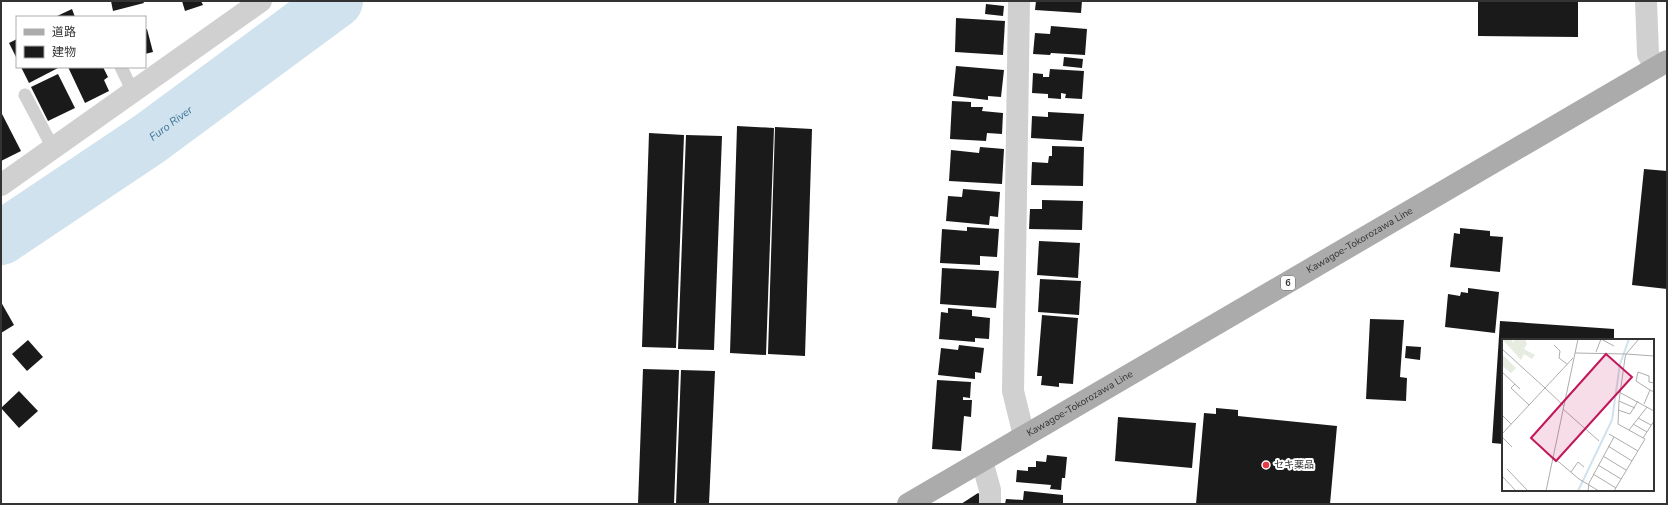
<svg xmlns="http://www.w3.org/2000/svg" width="1668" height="505" viewBox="0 0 1668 505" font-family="'Nunito Sans','Noto Sans JP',sans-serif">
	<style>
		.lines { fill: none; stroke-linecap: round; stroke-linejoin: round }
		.river { stroke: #cfe2ee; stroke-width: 54 }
		.building { fill: #1a1a1a }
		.lane { stroke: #d0d0d0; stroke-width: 13 }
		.street { stroke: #d0d0d0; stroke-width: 22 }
		.primary { stroke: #ababab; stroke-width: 22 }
		.poi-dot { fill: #e63946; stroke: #fff; stroke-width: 1.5 }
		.labels { text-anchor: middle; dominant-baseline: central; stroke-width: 4; stroke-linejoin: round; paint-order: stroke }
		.shield { fill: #fff; stroke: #707070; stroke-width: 1 }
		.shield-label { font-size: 9px; font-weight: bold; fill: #333 }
		.street-label { font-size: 10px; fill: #333; stroke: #fff }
		.poi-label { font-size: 10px; fill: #333; stroke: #fff; text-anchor: start }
		.water-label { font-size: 11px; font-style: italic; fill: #3f7597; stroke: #fff }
		.inset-river { fill: none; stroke: #cfe2ee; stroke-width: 2 }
		.inset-road { fill: none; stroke: #adadad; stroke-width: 1 }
		.view { fill: #c2185b; fill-opacity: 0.15; stroke: #c2185b; stroke-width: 2 }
		.inset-edge { fill: none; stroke: #333; stroke-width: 2 }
	</style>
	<rect width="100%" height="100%" fill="#fff"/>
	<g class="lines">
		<path class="river" id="s1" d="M1,238L149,139L336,1"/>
	</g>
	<g class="building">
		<path d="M111,1H143L144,3L113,11Z"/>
		<path d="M182,1H201L203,5L185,11Z"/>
		<path d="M1036,1H1082L1081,13L1035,10Z"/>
		<path d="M1478,1H1578V37L1478,36Z"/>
		<path d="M986,4L1004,6L1003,16L985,14Z"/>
		<path d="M72,9L75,17H55Z"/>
		<path d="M956,18L1005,21L1003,55L955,52Z"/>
		<path d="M1051,26L1087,29L1085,55L1051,53L1050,55L1033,54L1035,33L1050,34Z"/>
		<path d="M145,29H147L153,52L145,54Z"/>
		<path d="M17,39V59L9,43Z"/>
		<path d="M1064,57L1083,59L1082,68L1063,66Z"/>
		<path d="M956,66L1004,70L1001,97L988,96V100L953,96Z"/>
		<path d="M21,67H58V68L29,83Z"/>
		<path d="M68,67H103L108,77L104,80L109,91L85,103Z"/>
		<path d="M1050,69L1084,71L1082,99L1065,98L1066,94L1061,93V99L1048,98V94L1032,93L1033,73L1043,74V77H1049Z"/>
		<path d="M58,74L75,108L48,121L31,87Z"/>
		<path d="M952,101L971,102V107H983L982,111L1003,113L1002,134L987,133L986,141L950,139Z"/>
		<path d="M1,112L21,151L1,161Z"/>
		<path d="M1048,112L1084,114L1082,141L1031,138L1032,116L1048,117Z"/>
		<path d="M737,126L774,128L766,355L730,353Z"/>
		<path d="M775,127L812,129L805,356L768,354Z"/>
		<path d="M649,133L684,135L676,348L642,347Z"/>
		<path d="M686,135L722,136L714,350L678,349Z"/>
		<path d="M1052,146L1084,147L1083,186L1031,185L1032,162L1048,163L1049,156H1052Z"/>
		<path d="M980,147L1004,149L1002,184L949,181L951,150L979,153Z"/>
		<path d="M1644,169L1667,171V289L1632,285Z"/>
		<path d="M963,189L1000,192L998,217L990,216L989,225L946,221L948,196L962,197Z"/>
		<path d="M1042,200L1083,201L1082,230L1029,229L1030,209H1042Z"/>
		<path d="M967,227L999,229L997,257L980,256V265L940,263L942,229L967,231Z"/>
		<path d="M1460,228L1490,231V236L1503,237L1500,272L1450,267L1454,233L1460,234Z"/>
		<path d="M1039,241L1080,243L1078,278L1037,275Z"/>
		<path d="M942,268L999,271L996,308L940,304Z"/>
		<path d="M1040,279L1081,281L1079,315L1038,312Z"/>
		<path d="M1468,288L1499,292L1495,333L1445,327L1448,294L1460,296L1461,292L1468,293Z"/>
		<path d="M1,302L14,325L1,333Z"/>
		<path d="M948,308L972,310V316L990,318L989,339L975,338V342L939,339L941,312L948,313Z"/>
		<path d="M1042,315L1078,318L1073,384L1059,383V387L1041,385L1042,376H1037Z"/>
		<path d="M1370,319L1404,320L1400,377L1407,378L1406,401L1366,399Z"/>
		<path d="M1500,321L1614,329V340H1503V444L1492,443Z"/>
		<path d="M28,340L43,357L27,371L12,354Z"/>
		<path d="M959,345L984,348L981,373L975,372V379L938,375L941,348L958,350Z"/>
		<path d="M1406,346L1421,347L1420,360L1405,358Z"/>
		<path d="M643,369L679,370L674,504H638Z"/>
		<path d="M681,370L715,371L709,504H676Z"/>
		<path d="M937,380L971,382L970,398L963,397V400H972L971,417L964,416L961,451L932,449Z"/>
		<path d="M19,391L38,411L19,428L1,408Z"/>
		<path d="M1216,408L1238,410V416L1337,426L1330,504H1196L1204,413L1216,414Z"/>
		<path d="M1118,417L1196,423L1192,468L1115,461Z"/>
		<path d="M1047,455L1067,457L1065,478H1062L1061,490L1050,489L1051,485L1016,482L1017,470L1028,471V467H1036V461L1046,462Z"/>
		<path d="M1024,491L1063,495V504H1005L1006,499L1023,500Z"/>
		<path d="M978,493L984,498V504H961Z"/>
	</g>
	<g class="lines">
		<g class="lane">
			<path d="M121,67L133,92"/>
			<path d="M25,95L53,148"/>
		</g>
		<g class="street">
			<path d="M1019,1L1013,391L1024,436"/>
			<path d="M1646,1L1648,54L1655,68"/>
			<path d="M1,185L261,1"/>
			<path d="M982,461L990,490V504"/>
		</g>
		<path class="primary" id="s2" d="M908,504L1667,61"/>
	</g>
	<circle class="poi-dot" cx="1266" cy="465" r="4"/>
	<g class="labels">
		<rect class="shield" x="1281" y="276" width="14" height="14" rx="3"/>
		<g class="shield-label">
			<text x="1288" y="283">6</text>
		</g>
		<g class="street-label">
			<text stroke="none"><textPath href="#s2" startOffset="523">Kawagoe-Tokorozawa Line</textPath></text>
			<text stroke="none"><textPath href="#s2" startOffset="199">Kawagoe-Tokorozawa Line</textPath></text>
		</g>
		<g class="poi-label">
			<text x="1274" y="465">セキ薬品</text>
		</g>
		<g class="water-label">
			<text stroke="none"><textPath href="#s1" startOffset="205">Furo River</textPath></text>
		</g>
	</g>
	<g transform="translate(1502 339)">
		<rect width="152" height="152" fill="#fff"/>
		<path d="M0,0H10L11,4L13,0H23L25,5L22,10L33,16L30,20L22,15L19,21ZM0,15L14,29L9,34L0,27Z" fill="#e6ecdf"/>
		<path class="inset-river" d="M76,152L110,81L118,25L127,0"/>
		<path class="inset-road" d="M99,0L112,7M52,6L58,12L57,19L65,25M0,10L43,49M94,13L99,0M73,14L124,15L137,0M0,33L18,50M13,45L9,49L27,66M43,49L62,67M148,51L134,42L136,33L147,37V43L152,44M117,53L152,72M117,62L133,69M142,65L148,51L152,53M61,70L97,102M116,71L128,75L136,62M0,76L9,85M136,79L149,86M131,85L145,93M127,91L145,68M0,95L71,19M107,95L136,112M0,98L10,108M141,99L152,82M106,107L130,122M101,117L124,131M51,118L77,140L97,152M96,126L119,140M5,130L26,152M69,133L76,123L82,128M91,135L114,149M0,137L14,152M44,152L76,0M86,152L87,144L112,98M112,152L143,100L116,85L117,62L123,19L124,15L152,17"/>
		<path class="view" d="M104,15L130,38L54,122L29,99Z"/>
		<rect width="152" height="152" class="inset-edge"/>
	</g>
	<rect width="1668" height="505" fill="none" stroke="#333333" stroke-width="4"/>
	<rect x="16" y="16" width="130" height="52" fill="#ffffff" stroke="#adadad"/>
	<rect x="24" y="29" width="20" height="6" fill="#ababab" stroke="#adadad"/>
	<text x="52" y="36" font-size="12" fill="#333333">道路</text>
	<rect x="24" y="46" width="20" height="12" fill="#1a1a1a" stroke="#adadad"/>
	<text x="52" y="56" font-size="12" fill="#333333">建物</text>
</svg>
